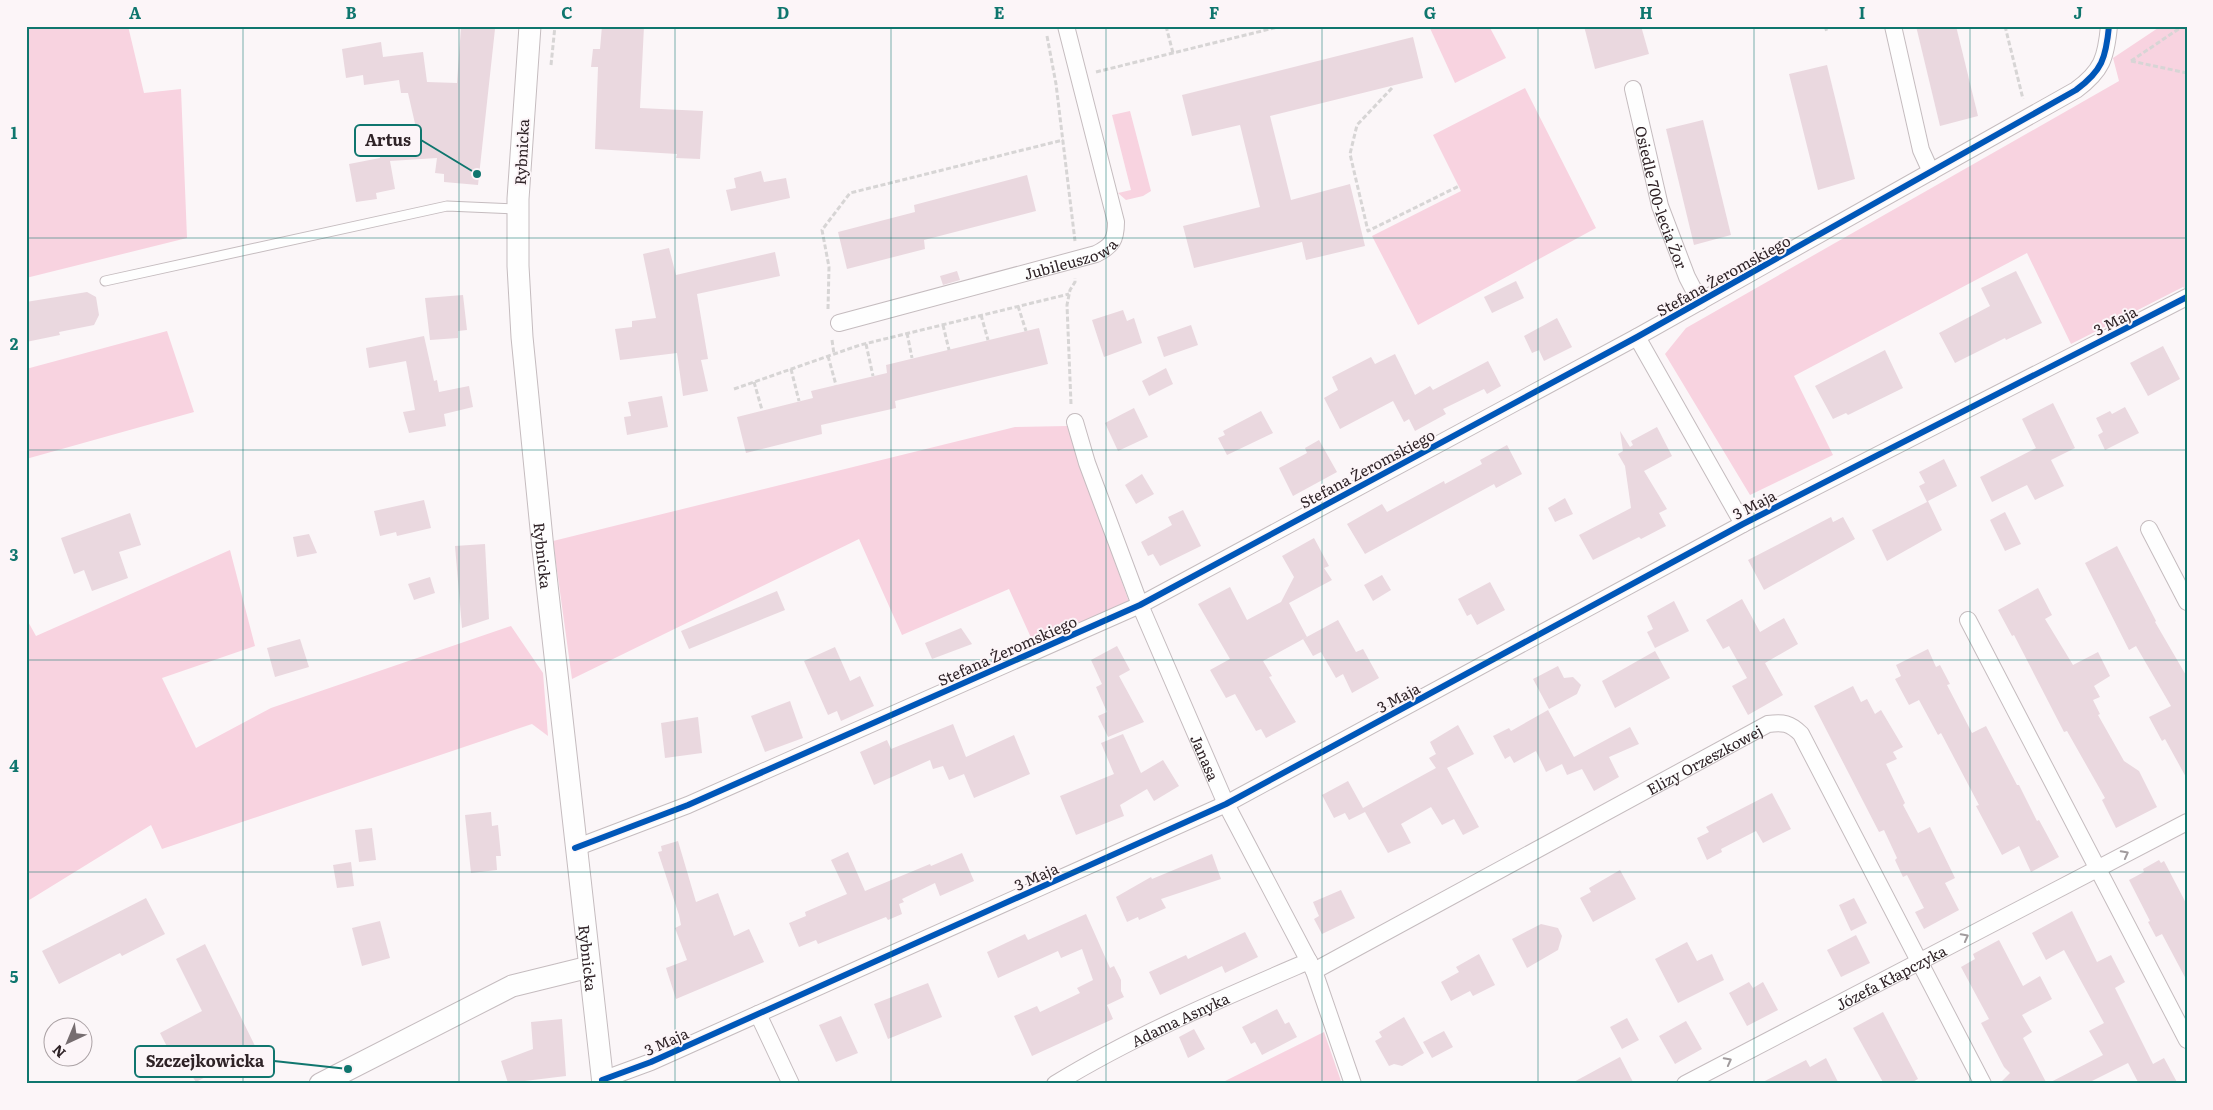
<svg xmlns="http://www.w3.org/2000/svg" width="2213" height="1110" viewBox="0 0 2213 1110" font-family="Literata,serif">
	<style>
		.green { fill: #f8d3e0 }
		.building { fill: #ead8df }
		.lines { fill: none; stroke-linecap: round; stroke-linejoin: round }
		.service-casing { stroke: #c5bcbf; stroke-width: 11 }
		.minor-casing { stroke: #c5bcbf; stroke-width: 18 }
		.tertiary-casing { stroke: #c5bcbf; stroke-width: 23 }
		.path { stroke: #d7d5d5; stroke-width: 3; stroke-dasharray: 5 2.5; stroke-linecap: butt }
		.service { stroke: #fefefe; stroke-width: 9 }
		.minor { stroke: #fefefe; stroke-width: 16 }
		.tertiary { stroke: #fefefe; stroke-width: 21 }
		.cycleway-casing { stroke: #fcf5f8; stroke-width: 9 }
		.cycleway { stroke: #0057b8; stroke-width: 6 }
		.oneway { stroke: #a19b9d }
		.grid { fill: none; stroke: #0f766e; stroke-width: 1; stroke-opacity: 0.55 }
		.labels { text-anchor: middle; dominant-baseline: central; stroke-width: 4; stroke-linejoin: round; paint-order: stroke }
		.street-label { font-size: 15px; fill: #2f2327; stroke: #fcf5f8 }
		.leader { fill: none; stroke: #0f766e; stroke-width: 2 }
		.callout-dot { fill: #0f766e; stroke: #fcf5f8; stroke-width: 2 }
		.callout { fill: #fcf5f8; stroke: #0f766e; stroke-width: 2 }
		.callout-label { font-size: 16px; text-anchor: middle; font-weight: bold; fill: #2f2327 }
		.neatline { fill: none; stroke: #0f766e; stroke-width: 2 }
		.grid-label { font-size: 16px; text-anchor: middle; font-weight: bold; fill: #0f766e }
	</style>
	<rect width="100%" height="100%" fill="#fbf6f8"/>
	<g class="green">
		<path d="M26,26H128L144,93L181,89L187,238L26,278Z"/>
		<path d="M1429,26H1489L1506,58L1455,83Z"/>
		<path d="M2161,26H2187V291L2183,287L2071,344L2027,253L1794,376L1833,455L1750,495L1665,354L1686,328L2119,81L2113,58Z"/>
		<path d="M1525,88L1596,228L1418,325L1372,236L1461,191L1433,135Z"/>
		<path d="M1130,111L1151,191L1143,196L1126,200L1118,193L1131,190L1112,115Z"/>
		<path d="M167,331L194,412L26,459V369Z"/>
		<path d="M1067,426L1129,602L1033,642L1009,589L902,635L859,539L572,679L553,541L1015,427Z"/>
		<path d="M230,550L255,646L162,678L196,748L271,708L511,626L543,673L548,736L532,724L162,849L151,825L26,902V618L36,636Z"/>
		<path d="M1324,1032L1342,1084H1219Z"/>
	</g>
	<g class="building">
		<path d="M602,26H644L640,108L703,111L700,159L676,158L677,154L595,149L598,67H591L593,49H600Z"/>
		<path d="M1584,26H1641L1649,54L1595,69Z"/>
		<path d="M1916,26H1956L1978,116L1940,126Z"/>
		<path d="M461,27L495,29L478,185L444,182V174L435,173L437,158L390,161L395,189L376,193L377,199L356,202L349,164L380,158L375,136L416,128L408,93H401L399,80L364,85L363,75L346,78L342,49L381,42L383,57L423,52L427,82L457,83Z"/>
		<path d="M1413,37L1423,78L1270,116L1291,200L1350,184L1365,246L1306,260L1302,242L1194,268L1183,226L1260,207L1240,125L1192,136L1182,95Z"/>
		<path d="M1827,65L1855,179L1818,190L1789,74Z"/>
		<path d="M1703,120L1731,235L1694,245L1666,129Z"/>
		<path d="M761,171L764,182L786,178L790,198L731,211L726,190L736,188L734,178Z"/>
		<path d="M1027,175L1036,211L924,240L925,249L847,269L838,232L915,212L914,205Z"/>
		<path d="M669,248L676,275L775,252L780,276L697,294L708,359L701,360L708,391L683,396L677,353L620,360L615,329L632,327V321L656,318L643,254Z"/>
		<path d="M957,271L960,280L943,285L940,276Z"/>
		<path d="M2016,271L2042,323L2006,340L2005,338L1955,363L1939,333L1990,306L1981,288Z"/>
		<path d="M1516,281L1524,298L1492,313L1484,297Z"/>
		<path d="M87,292L96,297L99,315L94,325L59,332L60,335L26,342V302Z"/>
		<path d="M463,295L467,330L458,331V338L430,340L425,298Z"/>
		<path d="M1123,310L1127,321L1134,318L1142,343L1104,357L1092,320Z"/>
		<path d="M1557,318L1572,347L1544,361L1539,350L1532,353L1524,336Z"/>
		<path d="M1191,325L1198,345L1164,357L1157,337Z"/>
		<path d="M1039,328L1048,364L895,401L896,408L821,425L822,434L746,453L737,417L813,398L811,391L887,373L886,365Z"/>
		<path d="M424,336L434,381L437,380L439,392L469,386L473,407L444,414L446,426L409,433L403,412L415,410L406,361L369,368L366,348Z"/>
		<path d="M2163,346L2180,379L2148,396L2130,363Z"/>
		<path d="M1885,350L1903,388L1848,415L1846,413L1833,419L1815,386Z"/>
		<path d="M1395,354L1415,395L1430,386L1433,390L1488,361L1501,386L1487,394L1484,389L1443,409L1446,414L1415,431L1409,419L1404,422L1393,401L1340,429L1324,398L1338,390L1332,377L1371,357L1375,364Z"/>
		<path d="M1166,368L1173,384L1149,396L1142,381Z"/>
		<path d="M662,396L668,427L627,435L624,417L631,416L628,402Z"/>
		<path d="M2053,403L2075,448L2051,460L2064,486L2035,500L2027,485L1992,502L1980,477L2036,448L2022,419Z"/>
		<path d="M2125,407L2139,433L2105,450L2098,435L2103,432L2096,418L2110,411L2112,414Z"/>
		<path d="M1134,408L1148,437L1118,451L1105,423Z"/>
		<path d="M1261,411L1273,433L1227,455L1218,438L1225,435L1223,431Z"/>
		<path d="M1657,427L1672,456L1644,471L1667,509L1659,513L1666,526L1641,539L1639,537L1593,560L1579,535L1631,508L1625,466L1618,454L1623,451L1620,431L1630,447L1633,445L1631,441Z"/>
		<path d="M1319,440L1337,472L1293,496L1279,468L1307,453L1305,448Z"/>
		<path d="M1507,445L1522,474L1496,488L1494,484L1365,554L1347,524L1382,504L1387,512L1444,481L1445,484L1482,464L1480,460Z"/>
		<path d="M1944,459L1957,486L1928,501L1942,530L1887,561L1872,530L1927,502L1919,486L1925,483L1919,472Z"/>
		<path d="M1142,474L1154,494L1136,504L1125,485Z"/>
		<path d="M1565,498L1573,514L1555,522L1548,508Z"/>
		<path d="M424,500L431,528L397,536L396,532L380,536L374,511Z"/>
		<path d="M1183,510L1201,546L1160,566L1153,554L1148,556L1141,542L1172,525L1168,517Z"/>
		<path d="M2005,512L2021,544L2005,551L1990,520Z"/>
		<path d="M130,513L141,545L119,552L128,578L92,591L84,570L74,574L61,538Z"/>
		<path d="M1831,517L1833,522L1843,517L1855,539L1764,590L1748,560Z"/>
		<path d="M309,534L317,553L297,557L293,537Z"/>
		<path d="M1314,538L1329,566L1324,568L1332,580L1289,603L1307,637L1263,661L1272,676L1269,677L1296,722L1266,738L1261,729L1256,731L1235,694L1226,698L1210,670L1230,659L1198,604L1230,587L1247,620L1281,602L1294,577L1282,556Z"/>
		<path d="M485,544L489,619L462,628L455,546Z"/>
		<path d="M2117,546L2156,621L2155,622L2187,677V779L2165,739L2162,741L2149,717L2171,706L2136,646L2129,650L2085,563Z"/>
		<path d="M1382,575L1391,590L1373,601L1364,585Z"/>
		<path d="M430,577L435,593L414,600L408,584Z"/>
		<path d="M1490,582L1505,610L1477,625L1471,614L1467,616L1458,599Z"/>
		<path d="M2038,588L2052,615L2045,619L2073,665L2098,652L2110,676L2094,686L2100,697L2093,700L2100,714L2098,715L2124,761L2139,771L2157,807L2116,828L2102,800L2105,798L2067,731L2064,732L2014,635L2012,636L1998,610Z"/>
		<path d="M777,591L785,610L689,649L681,631Z"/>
		<path d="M1742,599L1760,632L1784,618L1798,644L1765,663L1783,695L1748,715L1732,686L1747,678L1729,646L1723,649L1706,620Z"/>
		<path d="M1674,601L1689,631L1655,648L1647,632L1653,629L1647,616Z"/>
		<path d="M1338,620L1356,652L1363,649L1379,678L1352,693L1343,674L1336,678L1321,652L1313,656L1303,639Z"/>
		<path d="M961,628L972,644L932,659L925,643Z"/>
		<path d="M300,639L309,667L275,677L267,648Z"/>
		<path d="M1117,646L1130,670L1119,676L1144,722L1108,737L1098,716L1107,712L1096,687L1102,684L1091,660Z"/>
		<path d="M835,647L850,681L860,676L874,706L841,721L837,711L828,715L804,661Z"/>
		<path d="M1928,649L1936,667L1940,665L1950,684L1947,685L1972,733L1986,726L2017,785H2019L2037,821L2039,820L2059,857L2031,872L2019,846L2002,855L1976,806L1979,805L1941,733L1938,735L1919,700L1909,705L1895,679L1901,676L1896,665Z"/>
		<path d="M1655,651L1670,678L1615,708L1602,681Z"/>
		<path d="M1558,666L1564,678L1573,677L1581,685L1577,694L1549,709L1533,679Z"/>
		<path d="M1853,686L1861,702L1867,699L1875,714L1881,710L1903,747L1893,752L1897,759L1886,764L1905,803L1903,805L1918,833L1930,827L1955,878L1945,883L1959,910L1924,929L1915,912L1924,908L1907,875L1903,877L1895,860L1897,858L1884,830L1879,832L1814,706Z"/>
		<path d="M790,701L803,738L765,752L751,716Z"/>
		<path d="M1548,710L1574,757L1630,727L1639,744L1609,757L1619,777L1594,791L1582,769L1567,775L1562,764L1546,772L1536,751L1514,763L1510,756L1505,759L1493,736L1509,728L1511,731Z"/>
		<path d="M698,717L702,753L665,758L661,723Z"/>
		<path d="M953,724L966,757L1014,735L1030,774L974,798L964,774L949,780L943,766L933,769L930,760L874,785L860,752L887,740L891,749Z"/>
		<path d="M1458,725L1474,754L1447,768L1479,827L1463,835L1454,819L1442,825L1431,807L1401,824L1411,843L1388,853L1365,812L1349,820L1345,813L1334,818L1322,795L1348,781L1363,808L1436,768L1429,758L1436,754L1430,742Z"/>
		<path d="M1123,734L1141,773L1163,760L1179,786L1154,801L1147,789L1120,805L1124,816L1076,835L1060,796L1114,774L1101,743Z"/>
		<path d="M1772,793L1791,829L1763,843L1756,831L1721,849L1722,852L1707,860L1697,838L1709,832L1706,827Z"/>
		<path d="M491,812L492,826L498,825L501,856H496L497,870L471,873L465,815Z"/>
		<path d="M372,828L376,860L359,862L355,830Z"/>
		<path d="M678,841L696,902L718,893L734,936L749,929L764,962L676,999L666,968L687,960L675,928L681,925L679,915L658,852L662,851L661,846Z"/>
		<path d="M848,852L865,891L930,864L931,866L962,853L974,881L940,896L935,883L902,899L904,902L899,904L902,914L888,920L886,917L818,944L816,940L799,947L789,923L806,916L805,912L847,894L831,860Z"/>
		<path d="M1212,854L1221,879L1161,899L1166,908L1139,920L1138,917L1127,922L1116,897L1151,877L1152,879Z"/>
		<path d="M2159,860L2161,863L2164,861L2187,905V981L2162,934L2156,937L2148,922L2150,921L2129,880L2144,872L2143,869Z"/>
		<path d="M351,862L354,886L337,888L333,865Z"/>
		<path d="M1620,870L1636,899L1593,922L1580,898L1591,892L1589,888Z"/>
		<path d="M1341,890L1355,918L1322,934L1314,919L1319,916L1313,902Z"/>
		<path d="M146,898L165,934L122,956L120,953L59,984L42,951Z"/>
		<path d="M1854,898L1867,923L1851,931L1839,905Z"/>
		<path d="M2072,911L2097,962L2111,955L2125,982L2115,988L2153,1064L2164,1058L2178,1084H2139L2128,1063L2086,1084H1999L2010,1073L2004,1067L1981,1023L1989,1019L1961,967L1975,959L1973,954L1999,940L2023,986L2040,976L2052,999L2022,1015L2032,1032L2023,1038L2047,1084L2103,1055L2089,1031L2104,1023L2064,950L2046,960L2032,933Z"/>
		<path d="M1086,914L1110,968L1114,966L1121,980V991L1124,997L1107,1005L1113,1019L1032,1056L1014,1016L1037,1006L1040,1012L1080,993L1077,988L1093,980L1082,949L1061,958L1058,951L998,978L987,952L1025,934L1028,940Z"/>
		<path d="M380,921L390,958L362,966L352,928Z"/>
		<path d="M1541,924L1558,928L1562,936L1558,950L1527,968L1512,939Z"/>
		<path d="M1245,932L1258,957L1225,973L1222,966L1160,995L1149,972L1186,955L1188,959Z"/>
		<path d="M1856,935L1870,963L1841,977L1827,950Z"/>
		<path d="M1687,942L1697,961L1712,954L1724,980L1678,1003L1655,959Z"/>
		<path d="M205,944L257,1050L196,1082L192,1076L188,1078L185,1072L181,1074L160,1033L202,1011L176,959Z"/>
		<path d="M1479,954L1495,985L1473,996L1470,991L1451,1001L1441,982L1459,972L1456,967Z"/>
		<path d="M1749,982L1753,988L1763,982L1778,1010L1747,1026L1729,993Z"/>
		<path d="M928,983L942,1017L888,1039L874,1004Z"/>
		<path d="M1277,1009L1285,1024L1289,1022L1297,1037L1262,1055L1255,1042L1251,1044L1242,1027Z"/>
		<path d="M1883,1012L1918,1079L1909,1084H1884L1853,1028Z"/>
		<path d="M841,1016L858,1053L836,1062L819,1025Z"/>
		<path d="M1404,1017L1424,1053L1402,1066L1394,1064L1389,1066L1375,1041L1382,1037L1379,1032Z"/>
		<path d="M1627,1018L1639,1040L1622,1049L1610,1027Z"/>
		<path d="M562,1019L566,1076L508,1083L501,1061L533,1049L531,1022Z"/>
		<path d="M1686,1021L1702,1049L1675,1064L1659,1036Z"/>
		<path d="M1194,1029L1205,1049L1188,1058L1179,1037Z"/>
		<path d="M1444,1031L1453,1047L1432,1058L1423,1042Z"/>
		<path d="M1620,1057L1634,1084H1570Z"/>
		<path d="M1826,1058L1839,1084H1759L1806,1060L1810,1067Z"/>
	</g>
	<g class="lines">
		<defs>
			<path id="service" d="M105,281L447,206L518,209"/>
			<g id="minor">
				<path d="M1893,26L1921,150L1931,172"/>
				<path id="s1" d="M1633,89L1660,206L1687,277L1700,302"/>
				<path id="s2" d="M839,323L1096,254C1112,246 1116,240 1116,222L1066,26"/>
				<path d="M1637,337L1743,524"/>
				<path id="s3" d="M1075,422L1087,463L1140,605L1226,804L1314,971L1353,1084"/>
				<path d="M2149,529L2187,602"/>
				<path d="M1968,620L2187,1040"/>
				<path d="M575,848L688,805L1140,605L1637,337L2076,90C2102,71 2106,58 2109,26"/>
				<path id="s4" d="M1314,971L1768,724C1783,722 1790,723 1801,734L1983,1084"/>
				<path d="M758,1014L791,1084"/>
				<path d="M602,1080L651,1062L1226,804L1743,524L2187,297"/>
				<path id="s5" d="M1055,1084C1135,1035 1223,998 1309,961"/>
				<path id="s6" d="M1685,1084L2187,822"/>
			</g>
			<g id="tertiary">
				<path id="s7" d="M530,26L518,199V266L522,337L543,549L603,1084"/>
				<path d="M320,1084L512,986L589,967"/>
			</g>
		</defs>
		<use href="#service" class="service-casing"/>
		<use href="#minor" class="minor-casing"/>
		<use href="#tertiary" class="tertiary-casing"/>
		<g class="path">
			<path d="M1166,26L1173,53"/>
			<path d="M1825,26L1827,32"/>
			<path d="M2005,26L2023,99"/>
			<path d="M1047,36L1056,84L1075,241"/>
			<path d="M2131,61L2183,26"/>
			<path d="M2131,61L2187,73"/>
			<path d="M551,65L555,26"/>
			<path d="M1096,72L1282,26"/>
			<path d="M1392,88L1357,125L1350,154L1368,231L1459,186"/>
			<path d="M1018,306L1026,331"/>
			<path d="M828,309L829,267L822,230L850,193L1063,140"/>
			<path d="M981,315L988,340"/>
			<path d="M943,325L949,350"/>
			<path d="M907,333L912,358"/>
			<path d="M832,340L834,354"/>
			<path d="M866,344L873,376"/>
			<path d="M828,356L836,385"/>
			<path d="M791,369L799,401"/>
			<path d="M754,382L762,410"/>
			<path d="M734,389L860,345L1069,294"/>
			<path d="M1071,404L1067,305L1070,290L1075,282V278"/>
		</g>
		<use href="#service" class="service"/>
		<use href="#minor" class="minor"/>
		<use href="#tertiary" class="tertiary"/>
		<defs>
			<g id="cycleway">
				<path d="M575,848L688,805L1140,605L1637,337L2076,90C2102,71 2106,58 2109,26"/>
				<path d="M602,1080L651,1062L1226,804L1743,524L2187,297"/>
			</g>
		</defs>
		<use href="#cycleway" class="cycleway-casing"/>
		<use href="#cycleway" class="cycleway"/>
	</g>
	<defs><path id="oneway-chevron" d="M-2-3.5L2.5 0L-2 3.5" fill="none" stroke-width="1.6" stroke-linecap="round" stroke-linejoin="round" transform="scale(1.25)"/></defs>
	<g class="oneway">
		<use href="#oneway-chevron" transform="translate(2125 854) rotate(-28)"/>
		<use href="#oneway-chevron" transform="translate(1965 937) rotate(-28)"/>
		<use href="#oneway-chevron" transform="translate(1728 1061) rotate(-28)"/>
	</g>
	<path class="grid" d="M243,26V1084M459,26V1084M675,26V1084M891,26V1084M1106,26V1084M1322,26V1084M1538,26V1084M1754,26V1084M1970,26V1084M26,238H2187M26,450H2187M26,660H2187M26,872H2187"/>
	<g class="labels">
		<g class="street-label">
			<text transform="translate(521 152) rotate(-87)">Rybnicka</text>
			<text stroke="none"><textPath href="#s1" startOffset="112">Osiedle 700-lecia Żor</textPath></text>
			<text stroke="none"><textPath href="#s2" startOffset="240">Jubileuszowa</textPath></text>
			<text transform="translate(1723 275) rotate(-29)">Stefana Żeromskiego</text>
			<text transform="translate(2115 320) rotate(-27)">3 Maja</text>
			<text transform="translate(1367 468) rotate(-28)">Stefana Żeromskiego</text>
			<text transform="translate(1754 504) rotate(-27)">3 Maja</text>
			<text stroke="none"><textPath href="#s7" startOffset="531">Rybnicka</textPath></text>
			<text transform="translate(1007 650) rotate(-24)">Stefana Żeromskiego</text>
			<text transform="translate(1398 697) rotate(-28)">3 Maja</text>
			<text stroke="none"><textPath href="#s3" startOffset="360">Janasa</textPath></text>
			<text stroke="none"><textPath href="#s4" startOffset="444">Elizy Orzeszkowej</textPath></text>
			<text transform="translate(1036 876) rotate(-24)">3 Maja</text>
			<text stroke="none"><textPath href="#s7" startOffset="936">Rybnicka</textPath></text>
			<text stroke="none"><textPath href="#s6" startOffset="232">Józefa Kłapczyka</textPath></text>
			<text stroke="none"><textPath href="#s5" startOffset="141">Adama Asnyka</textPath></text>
			<text transform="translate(666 1041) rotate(-24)">3 Maja</text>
		</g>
	</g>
	<path class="leader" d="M477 174L421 140M348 1069L274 1061"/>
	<g class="callout-dot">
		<circle cx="477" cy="174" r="5"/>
		<circle cx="348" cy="1069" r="5"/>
	</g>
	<g class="callout">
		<rect x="355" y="125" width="66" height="31" rx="5"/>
		<rect x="135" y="1046" width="139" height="31" rx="5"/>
	</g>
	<g class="callout-label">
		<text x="388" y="146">Artus</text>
		<text x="205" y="1067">Szczejkowicka</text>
	</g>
	<rect width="2213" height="1110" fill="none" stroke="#fcf5f8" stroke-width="55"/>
	<g transform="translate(68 1042) rotate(224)"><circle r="24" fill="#fcf5f8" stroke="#aaa1a4"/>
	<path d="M0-4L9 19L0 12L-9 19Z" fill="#766d70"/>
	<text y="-8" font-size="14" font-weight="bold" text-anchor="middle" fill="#2f2327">N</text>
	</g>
	<rect x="28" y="28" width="2158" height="1054" class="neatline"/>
	<g class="grid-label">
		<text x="135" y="19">A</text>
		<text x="351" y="19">B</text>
		<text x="567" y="19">C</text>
		<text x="783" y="19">D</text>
		<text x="999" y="19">E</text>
		<text x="1214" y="19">F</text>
		<text x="1430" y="19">G</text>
		<text x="1646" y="19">H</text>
		<text x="1862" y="19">I</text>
		<text x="2078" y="19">J</text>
		<text x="14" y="139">1</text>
		<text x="14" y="350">2</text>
		<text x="14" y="561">3</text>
		<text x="14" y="772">4</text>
		<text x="14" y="983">5</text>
	</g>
</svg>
